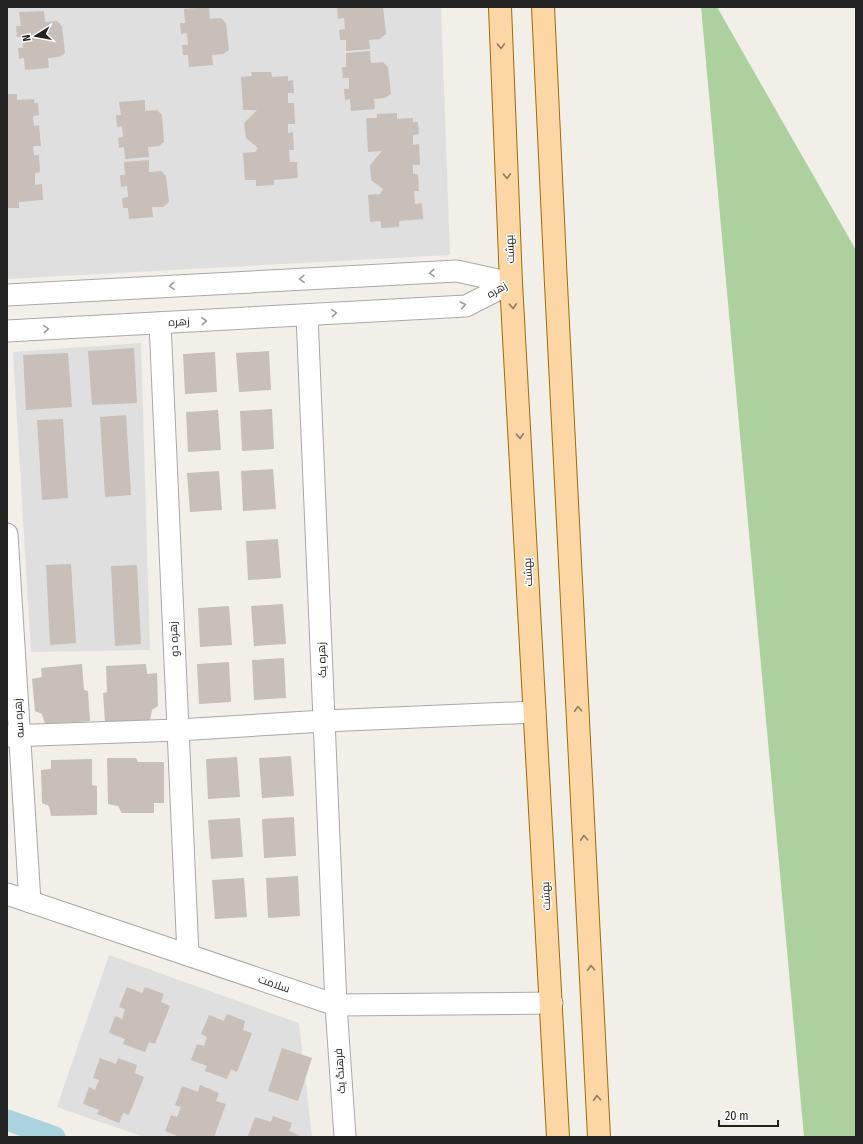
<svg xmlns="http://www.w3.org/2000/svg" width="863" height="1144" viewBox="0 0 863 1144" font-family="'Fira Sans Condensed',Cairo,sans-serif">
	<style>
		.residential { fill: #e0dfdf }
		.forest { fill: #add19e }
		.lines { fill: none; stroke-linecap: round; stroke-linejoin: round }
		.canal { stroke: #aad3df; stroke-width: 21 }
		.building { fill: #c7bfb8 }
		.minor-casing { stroke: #a9a9a9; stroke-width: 23 }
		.major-casing { stroke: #a06b00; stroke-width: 24 }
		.minor { stroke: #fff; stroke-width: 21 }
		.major { stroke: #fcd6a4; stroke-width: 22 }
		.oneway { stroke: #8f7c63 }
		.oneway2 { stroke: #9c9c9c }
		.labels { text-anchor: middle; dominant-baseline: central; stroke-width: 3; stroke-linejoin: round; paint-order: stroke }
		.street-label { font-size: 11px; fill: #222; stroke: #fff }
	</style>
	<rect width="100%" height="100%" fill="#f2efe9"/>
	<g class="residential">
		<path d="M7,7H441L450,255L7,279Z"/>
		<path d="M141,343L150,650L31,652L13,352Z"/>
		<path d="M109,955L299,1023L312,1137H144L57,1107Z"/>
	</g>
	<path class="forest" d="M701,7H717L856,250V1137H804Z"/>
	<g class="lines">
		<path class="canal" d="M7,1120L55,1137"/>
	</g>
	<g class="building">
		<path d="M209,7L210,19L221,18L226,23L229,50L223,54L212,55L213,65L189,67L188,55H183L182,45H188L187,33L181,34L180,23H185L184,9Z"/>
		<path d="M337,7H383L386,34L380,39L369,40L370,49L346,51V40H340L339,30L345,29L344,18L338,19Z"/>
		<path d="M44,11L45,22L57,21L62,26L65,53L59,57L48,58L49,68L25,70L24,58L19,59L18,48H23L22,37H17L16,26H21L19,12Z"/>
		<path d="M370,51L371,63L383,62L388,67L391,94L385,98L374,99L375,109L351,111L350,99L345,100L344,89H349V78H343L342,67H346V53Z"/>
		<path d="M251,72H271L272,77L288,76V81L293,80L294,93H288V103H294L295,124H288V133L293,132L294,150H289L290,162H297L298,178L274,180V185L256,186V180H245L243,153L255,152L258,148L246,138L244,123L257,110H243L241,77L252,76Z"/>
		<path d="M7,94H17V100L34,99V103H38L39,115L33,116L34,126L39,125L41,146H33L34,155H39L40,172L35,173V185L42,184L43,200L19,202V208H7Z"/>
		<path d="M145,100V111L157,110L162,115L164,142L159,146L148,147L149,157L125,159L124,147L119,148L118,138L123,137L122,126L117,127L116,115H121L119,102Z"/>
		<path d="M397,113V119L413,118V122H418L419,134L413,135V145L419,144L420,165H413V174H418L419,191H414L415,204L422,203L423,219L399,221V227L381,228V221L370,222L368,195L380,194L383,189L371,180L370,165L382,151L368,152L366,118H377V114Z"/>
		<path d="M149,160V172L161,171L166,176L169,202L163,207H152L153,217L129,219L128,208H123L122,198L128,197L127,186L121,187L120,175H125L124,162Z"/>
		<path d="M134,348L137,403L92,405L88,351Z"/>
		<path d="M269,351L271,390L239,392L236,353Z"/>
		<path d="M215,352L217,392L185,394L183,354Z"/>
		<path d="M68,353L72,407L26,410L23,355Z"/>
		<path d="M272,409L274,449L242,451L240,411Z"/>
		<path d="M218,410L221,450L188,452L186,412Z"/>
		<path d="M126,415L131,495L105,497L100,417Z"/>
		<path d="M63,419L68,498L42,500L37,420Z"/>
		<path d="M273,469L276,509L243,511L241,471Z"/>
		<path d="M219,471L222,510L190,512L187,473Z"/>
		<path d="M278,539L281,578L248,580L246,541Z"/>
		<path d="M71,564L76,643L50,645L46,565Z"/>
		<path d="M137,565L141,644L115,646L111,566Z"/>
		<path d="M283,604L286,644L254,646L251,606Z"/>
		<path d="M229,606L232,645L200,647L198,608Z"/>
		<path d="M284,658L286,698L254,700L252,660Z"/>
		<path d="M229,662L231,702L199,704L197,664Z"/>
		<path d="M82,664L84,690L88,691L90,721L45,724L42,714L35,711L32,679L42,677L41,668Z"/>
		<path d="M146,664L147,674L157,673L158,706L152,710L150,720L105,722L103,693L107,692L106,666Z"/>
		<path d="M291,756L294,796L262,798L259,758Z"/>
		<path d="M237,757L240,797L208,799L206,759Z"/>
		<path d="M107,758H136L138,762H164V803H154V813H122L118,806L108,804Z"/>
		<path d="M92,759V785L97,786V815L51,816L49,806L42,803L41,770L51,769V760Z"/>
		<path d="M294,817L296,856L264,858L262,819Z"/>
		<path d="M240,818L243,857L211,859L208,820Z"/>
		<path d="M298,876L300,916L268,918L266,878Z"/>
		<path d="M244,878L247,917L215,919L212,880Z"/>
		<path d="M127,987L142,993L145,987L164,994L161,1002L170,1006L155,1044L149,1042L145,1052L123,1044L125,1039L109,1033L115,1016L122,1019L125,1009L119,1007Z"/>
		<path d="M227,1014L245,1021L243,1030L252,1033L237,1072L231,1069L227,1079L205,1071L207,1066L191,1060L197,1044L204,1046L207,1037L201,1034L209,1015L224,1021Z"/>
		<path d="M282,1048L312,1058L298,1101L268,1091Z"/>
		<path d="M100,1058L116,1064L118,1058L137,1065L135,1073L144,1077L129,1115L123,1113L119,1123L97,1114L99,1110L83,1104L89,1087L95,1090L99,1080L93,1078Z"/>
		<path d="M200,1085L219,1093L216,1101L226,1104L214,1137H180L165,1131L171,1115L177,1117L181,1107L175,1105L182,1086L198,1092Z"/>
		<path d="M273,1116L292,1123L289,1131L299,1135L298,1137L248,1136L255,1117L271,1122Z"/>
	</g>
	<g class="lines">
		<defs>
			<g id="minor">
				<path d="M7,295L457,271L511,283"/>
				<path d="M307,315L336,1005L345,1137"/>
				<path d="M160,323L188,955"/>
				<path d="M7,331L466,306L511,283"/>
				<path d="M7,534L30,902"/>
				<path d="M7,736L178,730L324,721L535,712"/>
				<path d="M7,894L336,1005L552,1003"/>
			</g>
			<g id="major">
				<path d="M500,7L511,283L558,1137"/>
				<path d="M543,7L556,284L599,1137"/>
			</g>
		</defs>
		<use href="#minor" class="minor-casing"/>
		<use href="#major" class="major-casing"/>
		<use href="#minor" class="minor"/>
		<use href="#major" class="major"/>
	</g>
	<defs><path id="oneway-chevron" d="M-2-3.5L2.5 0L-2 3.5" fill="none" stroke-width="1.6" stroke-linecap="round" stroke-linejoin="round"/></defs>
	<g class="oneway">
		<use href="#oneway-chevron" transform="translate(501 46) rotate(88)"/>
		<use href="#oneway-chevron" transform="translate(507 176) rotate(88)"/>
		<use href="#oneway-chevron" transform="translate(513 306) rotate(87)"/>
		<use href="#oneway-chevron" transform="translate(520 436) rotate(87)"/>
		<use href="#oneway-chevron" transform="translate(578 709) rotate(-93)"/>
		<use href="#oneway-chevron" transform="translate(584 838) rotate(-93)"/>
		<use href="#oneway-chevron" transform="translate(591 968) rotate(-93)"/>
		<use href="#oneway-chevron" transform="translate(597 1098) rotate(-93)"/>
	</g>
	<g class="oneway2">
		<use href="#oneway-chevron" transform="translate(432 273) rotate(177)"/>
		<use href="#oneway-chevron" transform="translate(302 279) rotate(177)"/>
		<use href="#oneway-chevron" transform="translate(172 286) rotate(177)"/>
		<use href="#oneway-chevron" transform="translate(463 305) rotate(-11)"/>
		<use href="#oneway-chevron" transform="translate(334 313) rotate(-3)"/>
		<use href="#oneway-chevron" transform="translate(204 321) rotate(-3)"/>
		<use href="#oneway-chevron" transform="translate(46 329) rotate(-3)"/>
	</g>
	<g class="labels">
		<g class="street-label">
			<text transform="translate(510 249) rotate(-92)">بهشت</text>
			<text transform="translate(497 290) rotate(-30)">زهره</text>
			<text transform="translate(179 322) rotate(-3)">زهره</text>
			<text transform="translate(528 572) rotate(-93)">بهشت</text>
			<text transform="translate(174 639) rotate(-93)">زهره دو</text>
			<text transform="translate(322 660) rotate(-92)">زهره یک</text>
			<text transform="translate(19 718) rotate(-94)">زهره سه</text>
			<text transform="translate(546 896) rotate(-93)">بهشت</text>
			<text transform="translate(274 984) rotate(19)">سلامت</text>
			<text transform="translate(340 1071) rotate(-94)">فرهنگ یک</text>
		</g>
	</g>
	<rect width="863" height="1144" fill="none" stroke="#222222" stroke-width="16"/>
	<g transform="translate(36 36) rotate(259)" stroke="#ffffff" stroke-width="3" paint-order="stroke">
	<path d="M0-3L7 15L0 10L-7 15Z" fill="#222222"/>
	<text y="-6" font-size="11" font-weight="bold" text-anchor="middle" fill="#222222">N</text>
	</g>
	<path d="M719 1120v6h59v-6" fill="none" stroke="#222222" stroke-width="2"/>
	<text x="725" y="1120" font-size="12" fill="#222222" stroke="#ffffff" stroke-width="3" paint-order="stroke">20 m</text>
</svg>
